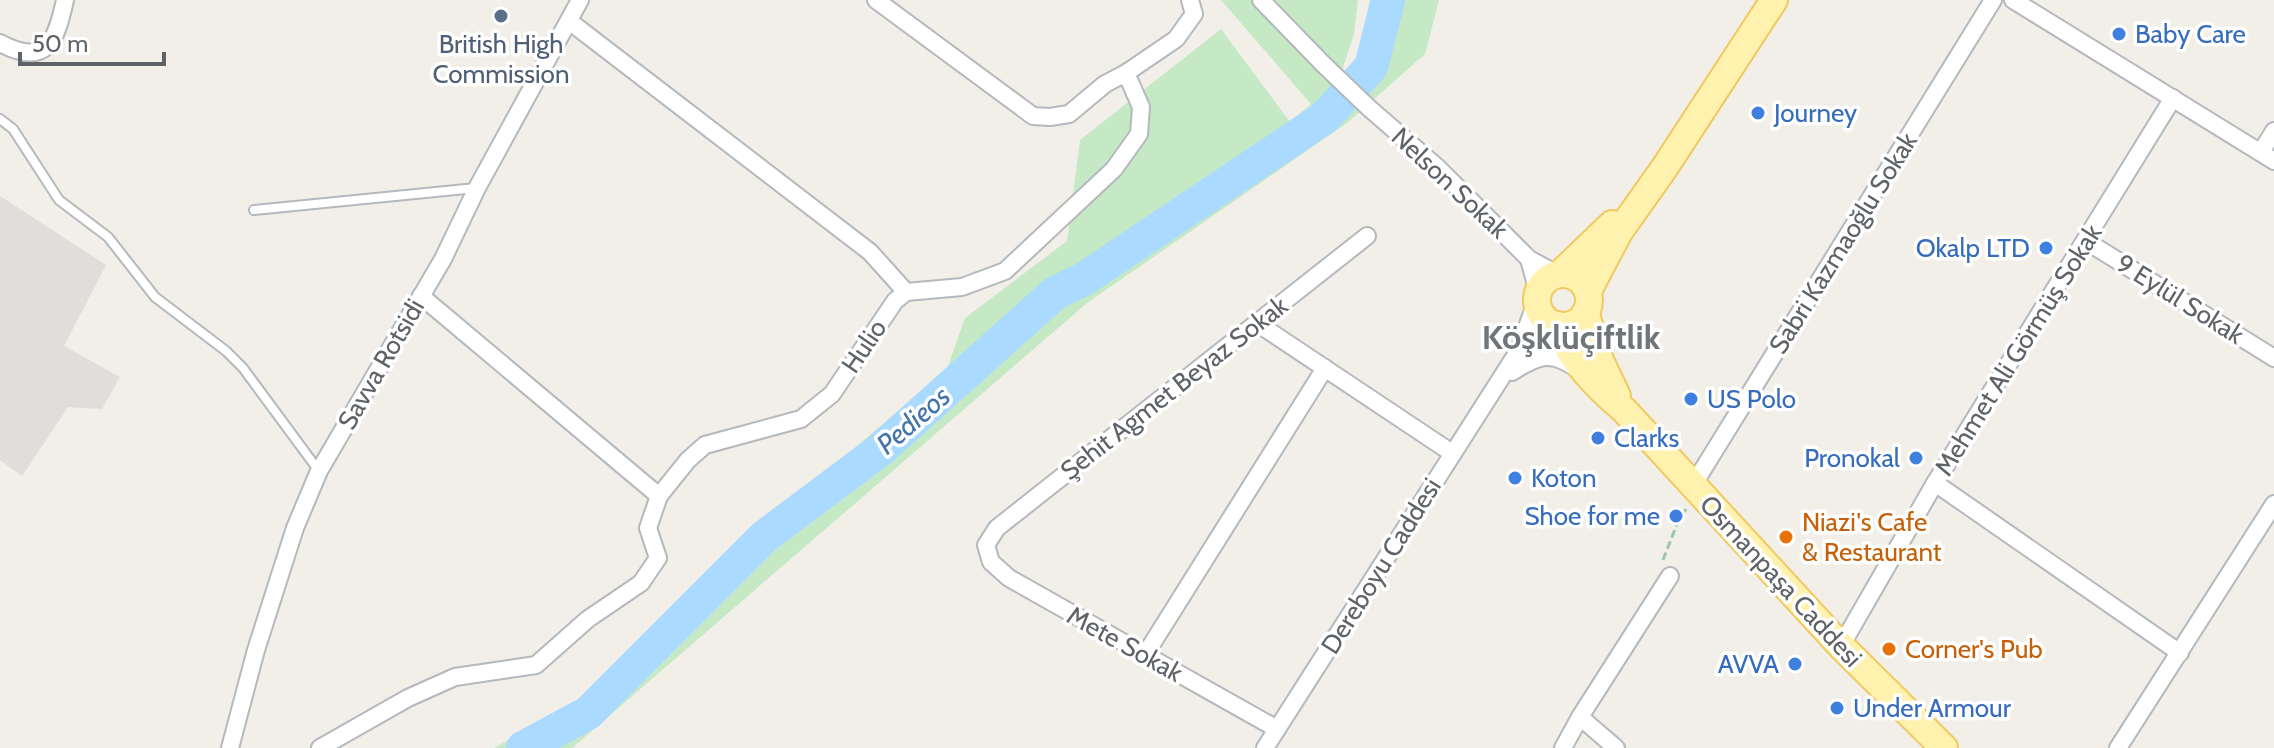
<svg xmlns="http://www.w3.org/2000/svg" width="2274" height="748" viewBox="0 0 2274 748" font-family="Cabin,sans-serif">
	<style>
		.industrial { fill: #e0deda }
		.green { fill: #c5e8c5 }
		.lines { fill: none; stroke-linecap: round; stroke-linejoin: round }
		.river { stroke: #aadaff; stroke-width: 34 }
		.lane-casing { stroke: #b5b8bc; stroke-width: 12 }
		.street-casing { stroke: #b5b8bc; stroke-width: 20 }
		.primary-casing { stroke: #f2c960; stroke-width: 30 }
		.path { stroke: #9cc7a9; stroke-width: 3; stroke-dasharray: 8 4; stroke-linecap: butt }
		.lane { stroke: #fff; stroke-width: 8 }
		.street { stroke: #fff; stroke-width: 16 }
		.primary { stroke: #fff2af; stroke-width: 26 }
		.service-dot { fill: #5c6f8a; stroke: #fff; stroke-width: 3 }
		.shop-dot { fill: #3f7fe0; stroke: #fff; stroke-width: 3 }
		.food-dot { fill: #e8710a; stroke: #fff; stroke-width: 3 }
		.labels { text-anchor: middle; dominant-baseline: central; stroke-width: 7; stroke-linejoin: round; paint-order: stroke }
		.shop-label { font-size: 26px; fill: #366cbe; stroke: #fff; text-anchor: start }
		.service-label { font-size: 26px; fill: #4e5e75; stroke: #fff }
		.street-label { font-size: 26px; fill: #5f6368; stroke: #fff }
		.food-label { font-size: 26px; fill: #c56008; stroke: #fff; text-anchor: start }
		.water-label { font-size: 28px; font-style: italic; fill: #4174aa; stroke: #fff }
		.district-label { font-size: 34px; font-weight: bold; fill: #70757a; stroke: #fff }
	</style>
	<rect width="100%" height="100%" fill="#f1efe8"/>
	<path class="industrial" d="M0,196L106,265L64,346L120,377L102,409L68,407L22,476L0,460Z"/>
	<path class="green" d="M1221,0H1358L1354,34L1340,76L1357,60L1370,0H1439L1425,54L1347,123L1087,303L572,748H494L580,701L787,506L947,369L965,318L1067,241L1080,140L1221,29L1290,122L1311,104Z"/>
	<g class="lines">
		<path class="river" d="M523,748L588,713L764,537L880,450L1055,293L1084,279L1324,118L1371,67L1388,0"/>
		<defs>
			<g id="lane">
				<path d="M0,119L13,129L59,200L108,237L155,297L226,351L243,368L319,471"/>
				<path d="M254,210L476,188"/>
			</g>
			<g id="street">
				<path d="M876,0L1033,116L1050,117L1069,114L1105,84L1126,73L1176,39L1194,14L1190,0"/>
				<path d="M1261,0L1323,64L1369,108L1437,167L1529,259L1557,274"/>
				<path d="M2013,0L2274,161"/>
				<path d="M569,21L870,252L906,292"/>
				<path d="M0,43C47,68 56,41 65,0"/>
				<path d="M2261,152L2274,131"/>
				<path d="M2086,241L2274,358"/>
				<path d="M1529,259L1538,292"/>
				<path d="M421,296L659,496"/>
				<path d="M1257,323L1452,453"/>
				<path d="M1521,361L1553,324"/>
				<path d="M1512,372C1537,356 1549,350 1576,368"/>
				<path d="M1935,483L2180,653"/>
				<path d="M1692,487L1993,0"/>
				<path d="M1841,646L1935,483L2173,98"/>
				<path d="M1145,655L1325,368"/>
				<path d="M1580,717L1616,748"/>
				<path d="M1277,729L1009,578L991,562L986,545L997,528L1367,236"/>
				<path d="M230,748L256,650L295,528L319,471L443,259L477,188L580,0"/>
				<path d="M320,748L408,698L455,677L536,665L588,619L641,583L658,558L648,528L659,496L688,460L705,445L801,419L832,394L895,301L906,292L962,287L1005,271L1114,169L1139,134L1141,107L1126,73"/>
				<path d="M1265,748L1519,350L1537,299"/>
				<path d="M1563,748L1580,717L1670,576"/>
				<path d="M2118,748L2274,504"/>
			</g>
			<g id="primary">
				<circle cx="1563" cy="300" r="26"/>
				<path d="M1560,274L1612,224"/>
				<path d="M1588,291L1619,232L1665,167L1774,0"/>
				<path d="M1586,314L1597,354L1617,396"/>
				<path d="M1557,325C1571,361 1595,385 1624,410L1841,646L1944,748"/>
			</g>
		</defs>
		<use href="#lane" class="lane-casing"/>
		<use href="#street" class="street-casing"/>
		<use href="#primary" class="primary-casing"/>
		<path class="path" d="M1663,560L1677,524L1686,509"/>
		<use href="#lane" class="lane"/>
		<use href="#street" class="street"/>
		<use href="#primary" class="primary"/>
	</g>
	<circle class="service-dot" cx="501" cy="16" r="8"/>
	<g class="shop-dot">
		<circle cx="2119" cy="34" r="8"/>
		<circle cx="1758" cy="113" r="8"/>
		<circle cx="2046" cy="248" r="8"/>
		<circle cx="1691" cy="399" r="8"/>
		<circle cx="1598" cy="438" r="8"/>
		<circle cx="1916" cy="458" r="8"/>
		<circle cx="1515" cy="478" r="8"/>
		<circle cx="1676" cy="516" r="8"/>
		<circle cx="1795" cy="664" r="8"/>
		<circle cx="1837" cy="708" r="8"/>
	</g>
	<g class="food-dot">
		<circle cx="1786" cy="537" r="8"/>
		<circle cx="1889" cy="649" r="8"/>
	</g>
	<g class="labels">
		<g class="shop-label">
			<text x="2135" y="34">Baby Care</text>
			<text x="1774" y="113">Journey</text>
			<text x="2030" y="248" text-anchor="end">Okalp LTD</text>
			<text x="1707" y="399">US Polo</text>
			<text x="1614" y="438">Clarks</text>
			<text x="1900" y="458" text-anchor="end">Pronokal</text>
			<text x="1531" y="478">Koton</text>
			<text x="1660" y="516" text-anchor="end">Shoe for me</text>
			<text x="1779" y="664" text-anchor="end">AVVA</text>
			<text x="1853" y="708">Under Armour</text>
		</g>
		<g class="service-label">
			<text x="501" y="44">British High<tspan x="501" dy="30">Commission</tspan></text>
		</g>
		<g class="street-label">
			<text transform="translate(1450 183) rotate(43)">Nelson Sokak</text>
			<text transform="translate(1843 243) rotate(-58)">Sabri Kazmaoğlu Sokak</text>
			<text transform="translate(2180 299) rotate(32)">9 Eylül Sokak</text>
			<text transform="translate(864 346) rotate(-56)">Hulio</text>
			<text transform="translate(2018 350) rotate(-58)">Mehmet Ali Görmüş Sokak</text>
			<text transform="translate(381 364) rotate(-60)">Savva Rotsidi</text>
			<text transform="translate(1174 388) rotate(-38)">Şehit Agmet Beyaz Sokak</text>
			<text transform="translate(1381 566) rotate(-58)">Dereboyu Caddesi</text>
			<text transform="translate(1781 581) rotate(47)">Osmanpaşa Caddesi</text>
			<text transform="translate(1125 644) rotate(29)">Mete Sokak</text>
		</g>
		<g class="food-label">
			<text x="1802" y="522">Niazi's Cafe<tspan x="1802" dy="30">&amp; Restaurant</tspan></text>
			<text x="1905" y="649">Corner's Pub</text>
		</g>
		<g class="water-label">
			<text transform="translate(913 420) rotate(-41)">Pedieos</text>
		</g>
		<g class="district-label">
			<text x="1571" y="337">Köşklüçiftlik</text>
		</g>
	</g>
	<path d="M20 52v12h144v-12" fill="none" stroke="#5f6368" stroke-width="4"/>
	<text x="32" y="52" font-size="24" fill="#5f6368" stroke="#ffffff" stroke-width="6" paint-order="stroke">50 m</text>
</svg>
